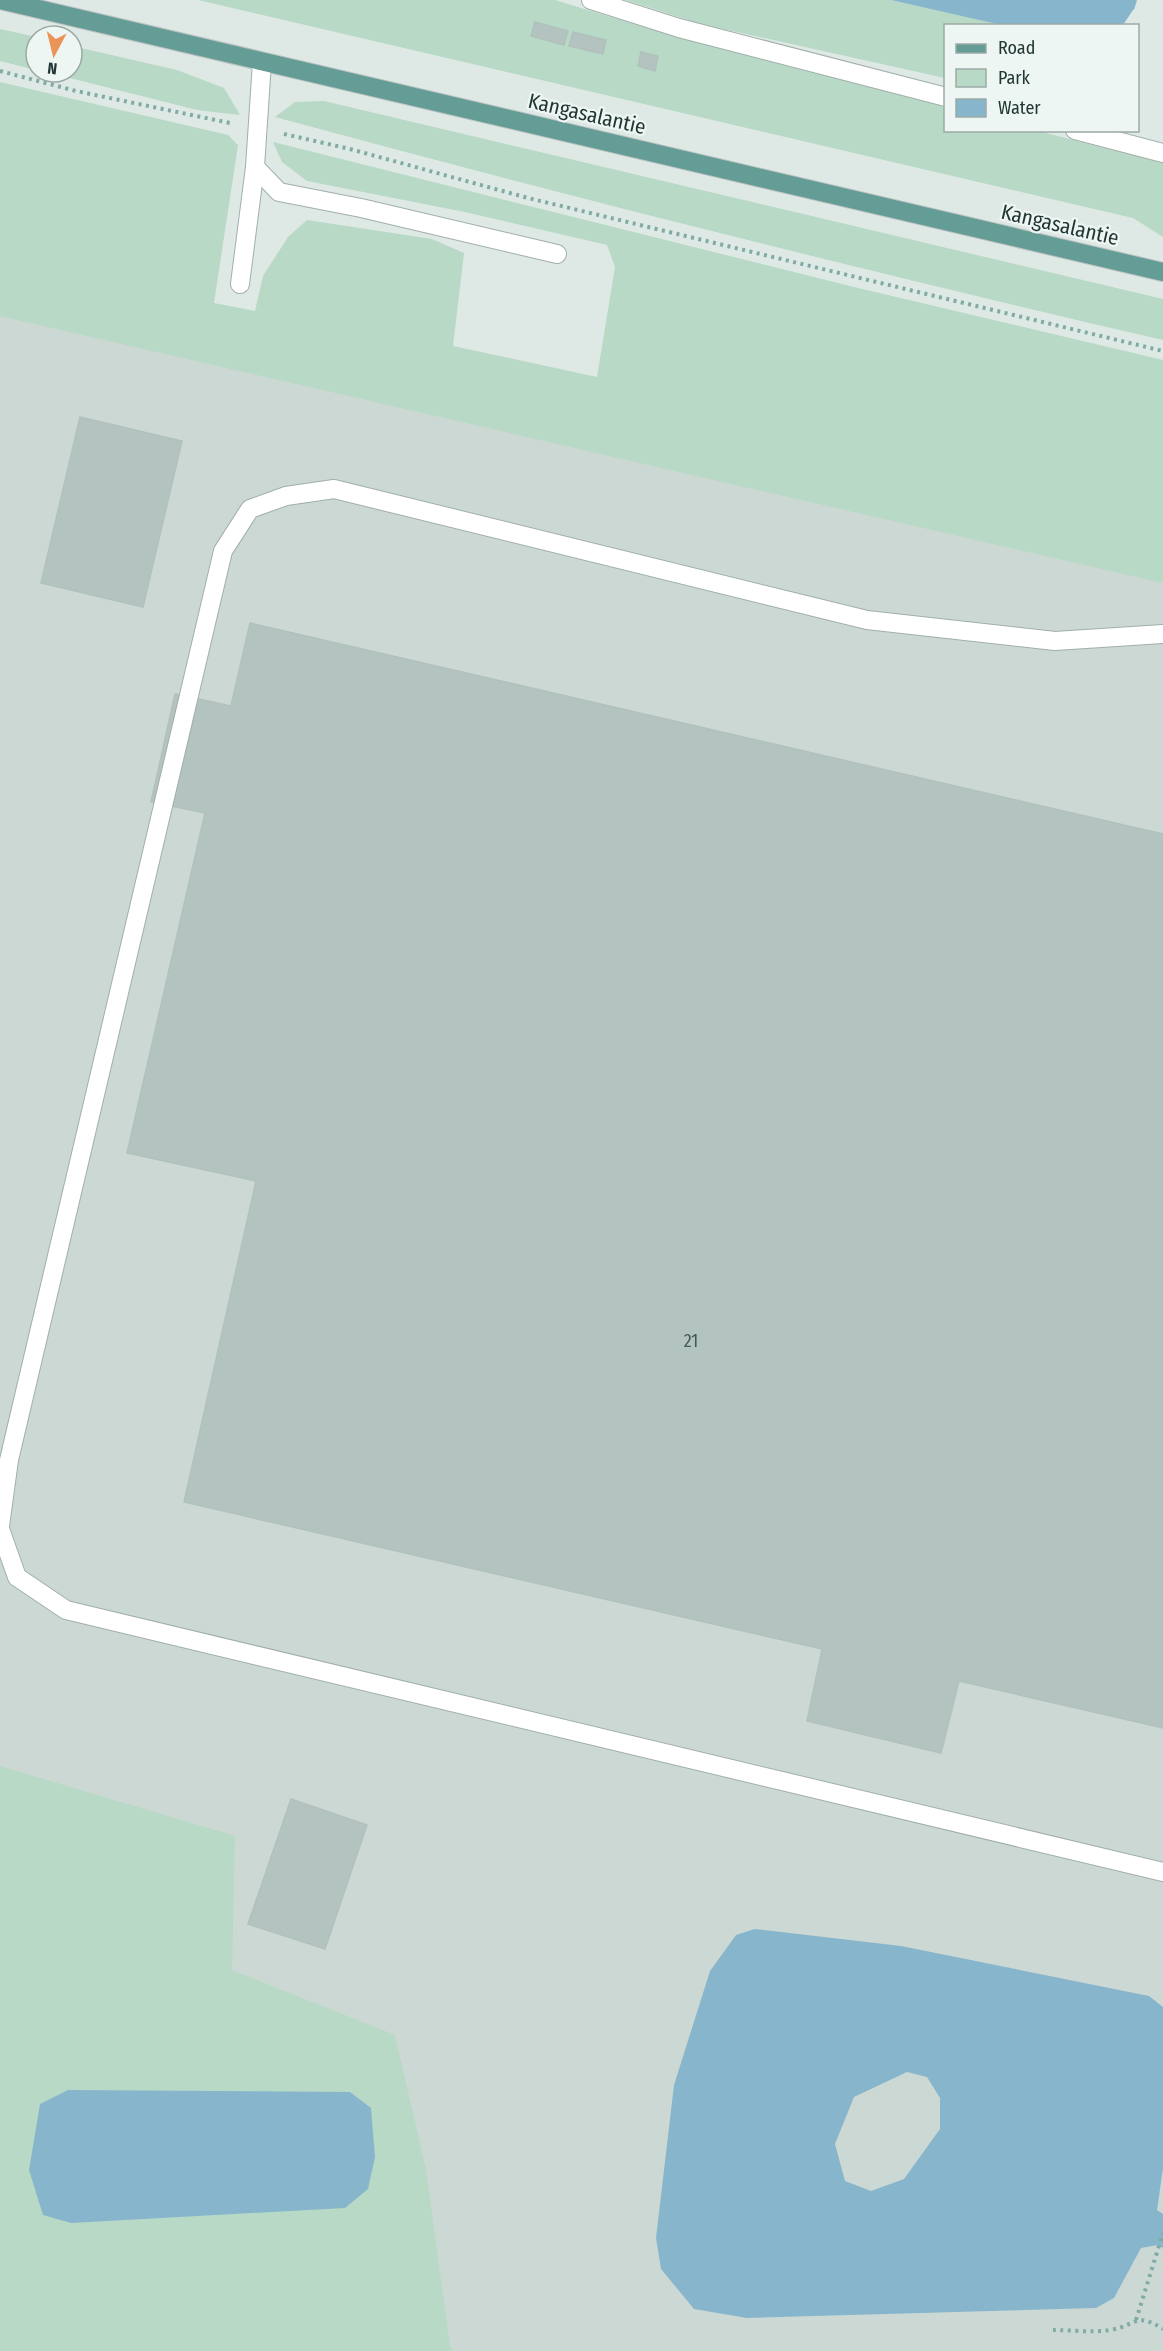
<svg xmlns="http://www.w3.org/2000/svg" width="1163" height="2351" viewBox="0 0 1163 2351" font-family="'Fira Sans Condensed',sans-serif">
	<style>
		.built { fill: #ccd8d4 }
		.green { fill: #b7d9c6 }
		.water { fill: #87b6cc; fill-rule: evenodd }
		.pier { fill: #dee8e5 }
		.building { fill: #b3c3bf; stroke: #b1c1bd; stroke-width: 1.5 }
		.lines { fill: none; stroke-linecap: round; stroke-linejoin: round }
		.minor-casing { stroke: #a1afac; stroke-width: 20 }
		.major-casing { stroke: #bcc3c2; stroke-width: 20 }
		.path { stroke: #80aba4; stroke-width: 4; stroke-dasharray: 3 4.5; stroke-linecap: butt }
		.minor { stroke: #fff; stroke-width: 18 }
		.major { stroke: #649c96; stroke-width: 18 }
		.labels { text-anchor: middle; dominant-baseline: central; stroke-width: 4.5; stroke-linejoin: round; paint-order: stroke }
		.number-label { font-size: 18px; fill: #455a57 }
		.street-label { font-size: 21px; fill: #203734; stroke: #eef6f3 }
	</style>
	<rect width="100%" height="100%" fill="#dee8e5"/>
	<path class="built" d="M0,294L1163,558V2351H0Z"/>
	<g class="green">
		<path d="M198,0H555L676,37L945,106L946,130L1038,131L1163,163V237L1133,218Z"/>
		<path d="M626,0H891L1006,25L946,26L945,78L701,24Z"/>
		<path d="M0,29L36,37V70L0,61Z"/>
		<path d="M72,46L177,70L224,88L240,115L197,110L46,72H72Z"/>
		<path d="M0,82L228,135L238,145L214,303L255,311L263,276L288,237L307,220L432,239L464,253L453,346L597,377L615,267L607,245L465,212L307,181L282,162L273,142L854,287L1163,360V583L0,316Z"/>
		<path d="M324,101L1163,299V340C866,271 570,197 275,117L295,102Z"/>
		<path d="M0,1766L235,1836L232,1970L395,2035L426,2170L450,2346L453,2351H0Z"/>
	</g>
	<g class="water">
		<path d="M891,0H1163L1133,10L1123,25L1006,26Z"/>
		<path d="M755,1929L901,1946L1149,1996L1163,2007V2168L1157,2210L1163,2214V2248L1158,2245L1141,2248L1114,2298L1096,2308L747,2318L694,2309L661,2269L656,2238L674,2085L710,1971L736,1935ZM907,2072L927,2077L940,2098V2129L904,2179L871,2191L845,2181L835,2144L854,2097Z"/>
		<path d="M68,2090L350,2092L371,2108L375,2157L368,2189L345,2208L71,2223L43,2215L29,2170L40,2104Z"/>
	</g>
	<path class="pier" d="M1137,0H1163V17L1134,10Z"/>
	<g class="building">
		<path d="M535,22L568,31L564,45L531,36Z"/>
		<path d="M573,32L606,40L603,54L569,46Z"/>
		<path d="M641,52L658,56L655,71L638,66Z"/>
		<path d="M80,417L182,441L143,607L41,583Z"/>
		<path d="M250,623L1163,834V1728L959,1681L941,1753L807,1721L822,1649L184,1502L256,1181L127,1153L205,813L151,802L175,694L231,706Z"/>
		<path d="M291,1799L367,1825L325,1949L248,1924Z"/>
	</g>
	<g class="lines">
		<defs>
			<g id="minor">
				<path d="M591,0L679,28L946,97"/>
				<path d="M262,62L255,167L279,192L361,208L557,254"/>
				<path d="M1075,130L1163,153"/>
				<path d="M240,284L255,167"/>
				<path d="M0,1526L9,1460L223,551L250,509L286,496L334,489L867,620L1055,641L1163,634"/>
				<path d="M0,1529L17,1577L66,1610L1163,1872"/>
			</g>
			<path id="major" d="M0,0L1163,272"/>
		</defs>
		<use href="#minor" class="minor-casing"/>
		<use href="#major" class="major-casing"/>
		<g class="path">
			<path d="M0,71L76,91L230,123"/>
			<path d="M284,134L350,149L528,198L1163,351"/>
			<path d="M1136,2320L1163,2233"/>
			<path d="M1053,2330C1071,2330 1092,2333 1110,2330C1136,2326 1135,2311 1163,2329"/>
		</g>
		<use href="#minor" class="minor"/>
		<use href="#major" class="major"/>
	</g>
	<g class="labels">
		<g class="number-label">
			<text x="691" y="1341">21</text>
		</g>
		<g class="street-label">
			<text transform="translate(587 114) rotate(13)">Kangasalantie</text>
			<text transform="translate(1060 225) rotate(13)">Kangasalantie</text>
		</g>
	</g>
	<rect x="944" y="24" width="195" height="108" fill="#eef6f3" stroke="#9caaa7" stroke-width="1.5"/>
	<rect x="956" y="44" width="30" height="9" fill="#649c96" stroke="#9caaa7" stroke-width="1.5"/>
	<text x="998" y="54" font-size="18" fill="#203734">Road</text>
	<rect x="956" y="69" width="30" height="18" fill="#b7d9c6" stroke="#9caaa7" stroke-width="1.5"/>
	<text x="998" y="84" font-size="18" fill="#203734">Park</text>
	<rect x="956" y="99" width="30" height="18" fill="#87b6cc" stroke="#9caaa7" stroke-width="1.5"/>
	<text x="998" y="114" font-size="18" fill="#203734">Water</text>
	<g transform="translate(54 54) rotate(187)"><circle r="28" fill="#eef6f3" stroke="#9caaa7" stroke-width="1.5"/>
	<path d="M0-4.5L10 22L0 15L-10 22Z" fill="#ea945a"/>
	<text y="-9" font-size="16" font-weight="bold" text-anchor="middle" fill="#203734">N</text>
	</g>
</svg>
